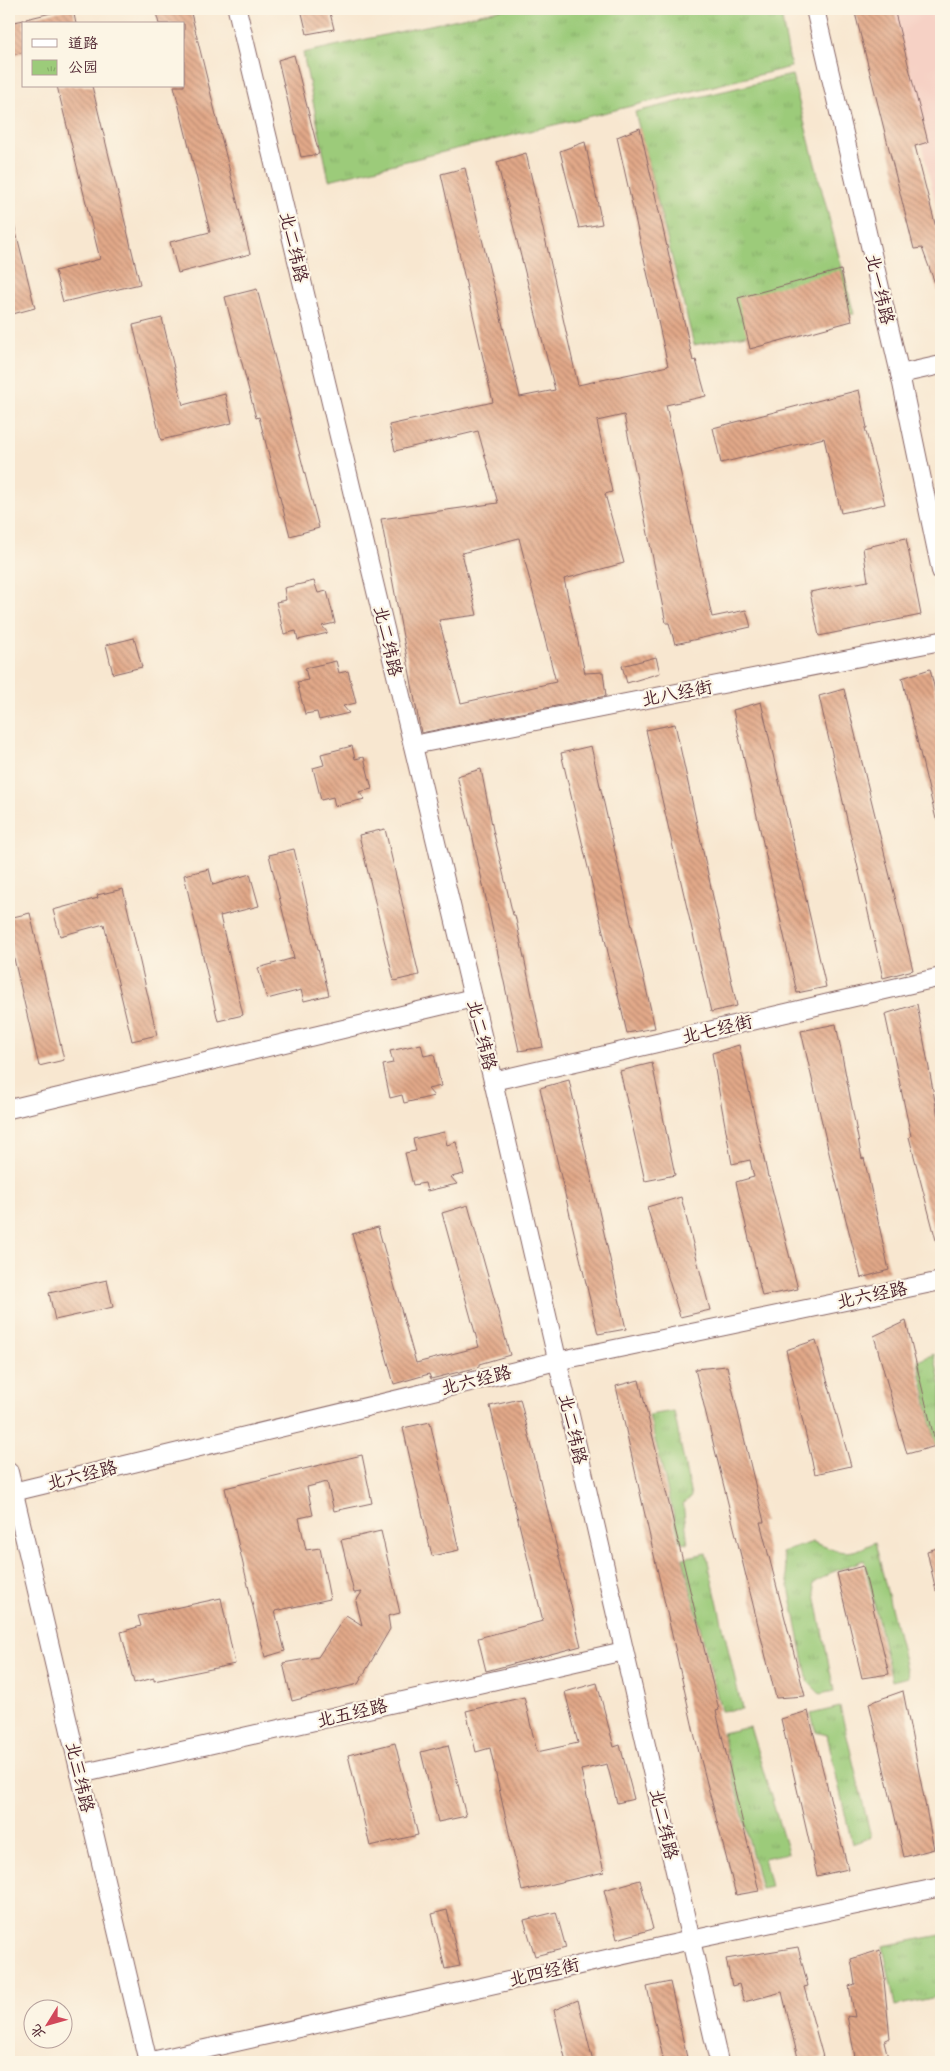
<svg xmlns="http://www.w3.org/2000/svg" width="950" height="2071" viewBox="0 0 950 2071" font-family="Sriracha,'LXGW WenKai TC',sans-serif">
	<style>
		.built { fill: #f6d1c5 }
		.park { fill: url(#park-tufts); stroke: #737552 }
		.building { fill: url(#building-back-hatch); fill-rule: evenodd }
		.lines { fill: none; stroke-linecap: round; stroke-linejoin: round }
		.minor-casing { stroke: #876565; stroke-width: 20 }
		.minor { stroke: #fff; stroke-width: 18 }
		.labels { text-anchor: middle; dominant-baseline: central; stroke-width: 4.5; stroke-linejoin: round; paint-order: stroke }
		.street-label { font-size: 18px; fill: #4a1f2b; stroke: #fcf5e5 }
	</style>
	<defs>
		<pattern id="park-tufts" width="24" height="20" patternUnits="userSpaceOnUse" patternTransform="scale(1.25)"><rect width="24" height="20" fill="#9ccb7a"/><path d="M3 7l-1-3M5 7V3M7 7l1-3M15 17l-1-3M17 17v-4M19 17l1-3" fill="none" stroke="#88ae6a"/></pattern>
		<pattern id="building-back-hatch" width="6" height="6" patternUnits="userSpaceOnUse" patternTransform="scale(1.25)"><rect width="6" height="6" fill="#e2a989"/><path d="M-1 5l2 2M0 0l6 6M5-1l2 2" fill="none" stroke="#b98970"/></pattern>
	</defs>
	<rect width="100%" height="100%" fill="#fcf5e5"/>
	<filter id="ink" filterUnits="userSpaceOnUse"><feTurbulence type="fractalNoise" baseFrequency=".02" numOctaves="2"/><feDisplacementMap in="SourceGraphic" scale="10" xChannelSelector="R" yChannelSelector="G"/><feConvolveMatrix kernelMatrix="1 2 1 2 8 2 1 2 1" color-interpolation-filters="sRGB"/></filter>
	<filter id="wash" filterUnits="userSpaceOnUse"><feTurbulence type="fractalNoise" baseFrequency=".0096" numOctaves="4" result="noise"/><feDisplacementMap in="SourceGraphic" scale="20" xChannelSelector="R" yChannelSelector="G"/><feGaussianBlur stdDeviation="1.12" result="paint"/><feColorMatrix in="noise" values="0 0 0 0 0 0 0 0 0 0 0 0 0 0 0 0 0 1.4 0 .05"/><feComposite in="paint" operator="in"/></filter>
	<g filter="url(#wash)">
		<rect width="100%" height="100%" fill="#f8e7d0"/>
		<path class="built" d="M891,9H941V227Z"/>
		<g class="park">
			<path d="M503,9H780L791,67L329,180L303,53Z"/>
			<path d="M792,75L854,314L694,345L635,112Z"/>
			<path d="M934,1354L941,1386V1443L936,1446L918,1361Z"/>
			<path d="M674,1411L691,1497L683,1504L688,1544L680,1541L649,1415Z"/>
			<path d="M813,1542C841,1553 847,1557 875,1542L908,1677L892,1681L864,1560L830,1573L813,1584L834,1691L820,1694L808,1682L782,1552Z"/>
			<path d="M706,1553L742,1709L721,1711L683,1558Z"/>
			<path d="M840,1707L871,1837L852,1844L827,1735L816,1732L811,1714Z"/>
			<path d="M750,1727L788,1853L764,1858L771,1887L761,1889L722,1733Z"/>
			<path d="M941,1935V1996L895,2006L883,1946Z"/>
		</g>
		<g id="blocks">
			<g class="building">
				<path d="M68,9H73L76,24H27L26,19Z"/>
				<path d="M155,9H190L250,254L178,273L170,242L210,232L174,86H184V24H159Z"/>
				<path d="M301,9H329L334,29L307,34Z"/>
				<path d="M854,9H894L928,142L915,146L941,247V297H940L922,248L914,249Z"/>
				<path d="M24,20V52L9,56V23Z"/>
				<path d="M294,55L319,154L301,157L278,60Z"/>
				<path d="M57,86H92L140,284L63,302L55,271L100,259Z"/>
				<path d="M640,128L693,361L696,360L706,396L666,405L712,617L746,610L751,627L675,644L669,623H666L624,415L597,421L612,492L605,494L624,563L564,579L585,673L603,672L606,696L421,733L381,519L498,503L478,431L395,451L389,425L493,402L441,174L465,168L520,397L555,390L497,162L526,153L578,385L668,366L617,137ZM519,538L556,682L461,703L439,620L477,615L462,553Z"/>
				<path d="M585,142L602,224L579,228L560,151Z"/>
				<path d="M13,220L35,308L9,315V221Z"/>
				<path d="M841,270L852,321L750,349L738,298Z"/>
				<path d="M257,289L319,528L290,536L259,417L256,418L225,297Z"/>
				<path d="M162,318L183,405L225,394L232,423L161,440L133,325Z"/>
				<path d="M859,390L867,428H865L885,504L841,513L824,438L721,463L713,428Z"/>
				<path d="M906,538L921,615L819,636L810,592L868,581L863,548Z"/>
				<path d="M314,581L318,593L327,591L335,623L322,626L328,633L298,640L296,631L284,634L276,602L286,600L284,588Z"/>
				<path d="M134,638L142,667L113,674L106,645Z"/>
				<path d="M656,657L660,673L627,683L622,666Z"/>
				<path d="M336,661L339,673L348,671L356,703L343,706L349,713L319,720L317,712L305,714L297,682L308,680L305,668Z"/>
				<path d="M930,669L941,716V819H936L902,678Z"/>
				<path d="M844,689L913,970L883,978L819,696Z"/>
				<path d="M761,702L826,987L797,993L733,710Z"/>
				<path d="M675,724L737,1006L711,1012L646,730Z"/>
				<path d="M352,746L355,759L364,757L372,789L359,792L365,799L335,806L333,797L321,800L313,768L324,765L321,754Z"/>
				<path d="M591,746L655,1028L627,1033L561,753Z"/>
				<path d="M481,769L493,830L513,915H515L543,1047L519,1051L472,834L457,776Z"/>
				<path d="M385,829L419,975L394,981L359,835Z"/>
				<path d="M294,849L329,995L304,1001L301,990L267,999L258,968L294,958L269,855Z"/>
				<path d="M209,869L213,885L250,874L259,906L220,916L243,1015L218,1021L184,875Z"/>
				<path d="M123,889L157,1035L132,1041L104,924L60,936L53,910L98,898L97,895Z"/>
				<path d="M30,913L64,1060L39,1066L9,937V918Z"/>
				<path d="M917,1004L941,1133V1244H937L909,1137L911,1136L885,1014Z"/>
				<path d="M836,1024L862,1159L864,1158L889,1270L861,1278L832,1166L801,1031Z"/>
				<path d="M421,1044L424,1056L434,1054L441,1086L428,1089L434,1096L404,1103L402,1095L390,1098L383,1065L393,1063L390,1051Z"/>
				<path d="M739,1045L768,1177H769L798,1289L762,1296L736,1182L754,1177L750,1160L732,1164L712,1053Z"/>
				<path d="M652,1063L675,1175L645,1181L620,1071Z"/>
				<path d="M569,1080L626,1329L598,1334L540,1088Z"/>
				<path d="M444,1132L447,1145L456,1142L464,1174L451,1177L457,1184L427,1191L425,1183L413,1185L405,1153L416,1151L413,1139Z"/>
				<path d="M681,1197L710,1310L680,1317L647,1207Z"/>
				<path d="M468,1205L510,1355L479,1364V1367L431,1379L429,1374L394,1384L352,1234L378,1227L416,1363L479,1347L442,1213Z"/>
				<path d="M107,1280L113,1307L55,1320L49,1293Z"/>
				<path d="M906,1321L936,1446L907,1454L874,1336Z"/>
				<path d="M816,1340L851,1466L815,1474L786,1350Z"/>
				<path d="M727,1366L764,1522H760L805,1696L776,1698L695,1369Z"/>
				<path d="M639,1380L719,1710L716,1711L759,1891L736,1895L695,1737L616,1386Z"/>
				<path d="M520,1399L581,1646L486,1671L478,1638L543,1621L490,1406Z"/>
				<path d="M430,1422L459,1550L432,1556L403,1428Z"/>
				<path d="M362,1455L372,1503L334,1511L327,1482L307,1487L313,1515L299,1518L306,1550L320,1548L330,1599L275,1611L285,1651L265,1657L225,1488Z"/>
				<path d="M381,1531L400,1613L388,1616L390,1629L358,1684L292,1701L283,1663L318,1657L346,1615L362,1625L356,1601L362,1592L354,1593L341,1540Z"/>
				<path d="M941,1547V1590L936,1591L927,1551Z"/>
				<path d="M863,1566L889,1674L862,1678L837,1573Z"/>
				<path d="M221,1598L235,1664L154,1681V1678L134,1683L121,1632L141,1626L138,1616Z"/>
				<path d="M597,1683L614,1747L620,1745L634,1799L617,1803L607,1764L581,1770L604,1872L522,1891L490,1748L476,1752L466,1711L524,1697L537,1752L578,1743L565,1692Z"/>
				<path d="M903,1691L934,1849L904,1857L869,1703Z"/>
				<path d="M808,1711L848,1869L817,1876L781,1719Z"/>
				<path d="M395,1743L418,1835L370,1846L348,1755Z"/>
				<path d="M448,1745L466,1816L438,1822L421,1752Z"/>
				<path d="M640,1880L653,1929L617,1939L604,1890Z"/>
				<path d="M447,1910L460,1966L445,1969L432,1914Z"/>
				<path d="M556,1912L566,1948L535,1956L524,1920Z"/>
				<path d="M798,1947L808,1986L804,1987L823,2057L805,2062H799L782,1992L744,2002L739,1984L732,1986L726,1959Z"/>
				<path d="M880,1950L885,1979L884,1981L890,2038L884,2041L889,2062H856L847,2016L855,2017L849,1986L855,1984L851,1959Z"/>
				<path d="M670,1982L688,2062H664L647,1987Z"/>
				<path d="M578,2000L593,2062H566L554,2010Z"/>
			</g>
		</g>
	</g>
	<g filter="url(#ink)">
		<use href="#blocks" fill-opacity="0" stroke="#876565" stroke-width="1"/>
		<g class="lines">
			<defs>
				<g id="minor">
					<path d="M237,9L493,1081L719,2062"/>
					<path d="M815,9L900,374L941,571"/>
					<path d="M900,374L941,365"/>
					<path d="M413,745L941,641"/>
					<path d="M493,1081L941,977"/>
					<path d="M9,1109L473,998"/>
					<path d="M9,1472L148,2062"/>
					<path d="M13,1492L557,1361L941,1281"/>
					<path d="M80,1774L624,1651"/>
					<path d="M147,2062L691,1940L941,1887"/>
				</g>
			</defs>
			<use href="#minor" class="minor-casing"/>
			<use href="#minor" class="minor"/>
		</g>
	</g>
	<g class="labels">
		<g class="street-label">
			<text transform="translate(294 247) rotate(77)">北二纬路</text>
			<text transform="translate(880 289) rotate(77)">北一纬路</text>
			<text transform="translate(388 641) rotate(77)">北二纬路</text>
			<text transform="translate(677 693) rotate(-11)">北八经街</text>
			<text transform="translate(717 1029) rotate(-13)">北七经街</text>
			<text transform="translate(482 1035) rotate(76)">北二纬路</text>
			<text transform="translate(872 1295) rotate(-12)">北六经路</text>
			<text transform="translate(476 1380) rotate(-14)">北六经路</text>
			<text transform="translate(573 1429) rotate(77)">北二纬路</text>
			<text transform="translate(82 1475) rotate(-14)">北六经路</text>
			<text transform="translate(352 1713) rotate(-13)">北五经路</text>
			<text transform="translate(80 1777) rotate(77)">北三纬路</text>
			<text transform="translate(664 1824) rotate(77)">北二纬路</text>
			<text transform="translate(544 1972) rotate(-13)">北四经街</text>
		</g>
	</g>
	<rect width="950" height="2071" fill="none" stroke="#fcf5e5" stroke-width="30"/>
	<rect x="22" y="22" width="162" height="65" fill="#fcf5e5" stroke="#b59f9b"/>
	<rect x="32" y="39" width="25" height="8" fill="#ffffff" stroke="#b59f9b"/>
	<text x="68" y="48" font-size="15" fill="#4a1f2b">道路</text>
	<rect x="32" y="60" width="25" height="15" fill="url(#park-tufts)" stroke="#b59f9b"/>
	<text x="68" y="72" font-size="15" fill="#4a1f2b">公园</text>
	<g transform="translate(48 2024) rotate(233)"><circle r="24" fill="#fcf5e5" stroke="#b59f9b"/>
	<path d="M0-4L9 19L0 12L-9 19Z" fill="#d1495b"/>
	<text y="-8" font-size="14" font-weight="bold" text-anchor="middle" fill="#4a1f2b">北</text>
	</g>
</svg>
